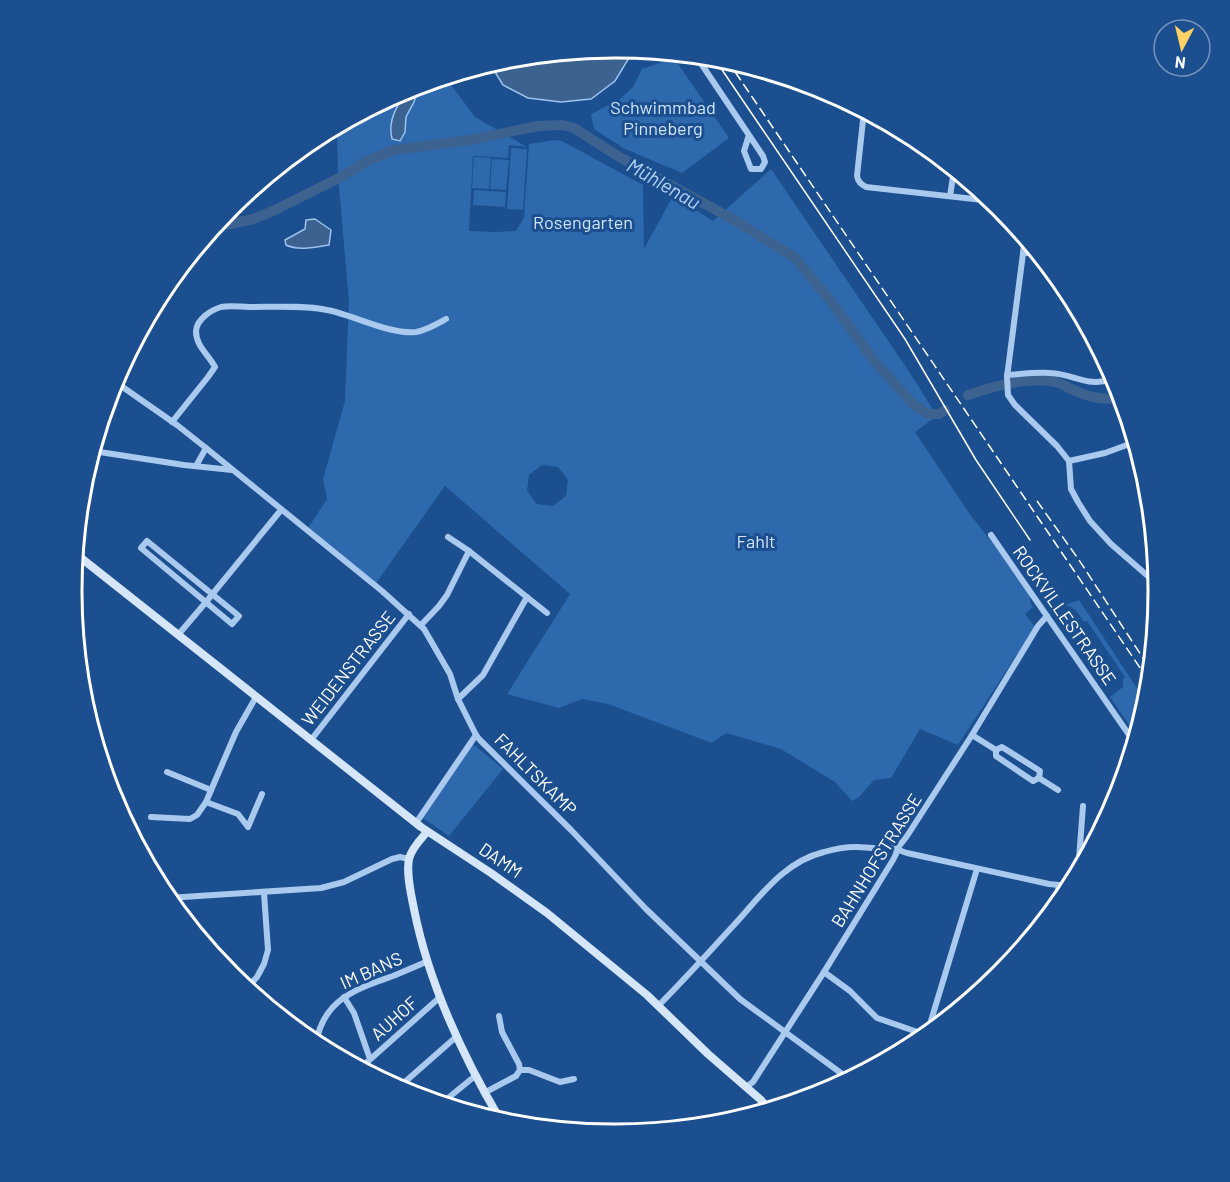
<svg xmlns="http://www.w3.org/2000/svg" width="1230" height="1182" viewBox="0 0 1230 1182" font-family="Barlow,sans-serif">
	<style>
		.green { fill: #2e69ad; fill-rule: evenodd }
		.water { fill: #3c6290; stroke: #9cc4f0; stroke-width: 1.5 }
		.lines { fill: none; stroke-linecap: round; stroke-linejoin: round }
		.river { stroke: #3c6290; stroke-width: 10 }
		.street { stroke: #a9c9ee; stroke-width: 6 }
		.secondary { stroke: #d6e6fa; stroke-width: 8 }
		.tram { stroke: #fff; stroke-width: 1.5 }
		.rail { stroke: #fff; stroke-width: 1.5; stroke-dasharray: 10 4.5; stroke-linecap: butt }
		.labels { text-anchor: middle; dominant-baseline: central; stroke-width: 6; stroke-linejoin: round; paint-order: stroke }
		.park-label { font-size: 18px; fill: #cfe3fa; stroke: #1b4f8f }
		.street-label { font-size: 18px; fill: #fff; stroke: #1b4f8f }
		.water-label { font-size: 20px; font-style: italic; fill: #b5d3f5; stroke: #1b4f8f }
		.rim { fill: none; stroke: #fff; stroke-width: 3 }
	</style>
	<rect width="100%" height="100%" fill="#1b4f8f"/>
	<g class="green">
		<path d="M674,58L729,138L682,173L625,149L594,129L591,114L620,99L633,87L642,69Z"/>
		<path d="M446,78L475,117L527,147L509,145L508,158L473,156L469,231L496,232L516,231L524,217L529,144L555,140L562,141L643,185L644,249L673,196L713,221L771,169L910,373L937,416L915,432L969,513L1030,592V602L1033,607L1025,614L1035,627L958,745L920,729L891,778L874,780L859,797L852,801L835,782L781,749L726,733L712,743L608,704L582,699L559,708L507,694L570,594L445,486L376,583L308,528L327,499L323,479L345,401L349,302L338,176L337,127L408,89ZM409,89L414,102L406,117L405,132L400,140L392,139L394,110ZM542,465L558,467L568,480L566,496L553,506L537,504L527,491L529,475Z"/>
		<path d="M511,148L527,149L523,210L507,209Z"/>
		<path d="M474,157L491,158L489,189L472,188Z"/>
		<path d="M492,159L509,160L506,190L490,189Z"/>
		<path d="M474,190L506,192L505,207L473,205Z"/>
		<path d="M1079,600L1146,702L1136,735L1110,697L1123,687V679L1125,677L1087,621L1084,622L1076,610L1071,607L1065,605Z"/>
		<path d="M473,744L503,769L449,836L423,818Z"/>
	</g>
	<g class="water">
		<path d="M615,48L631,50L632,53L615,81L591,99L561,102L528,98L503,85L490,64L509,58Z"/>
		<path d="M409,89L418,90L414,102L406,117L405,132L400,141L392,139C387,119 398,104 409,89Z"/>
		<path d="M315,219L331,230L329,245C316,247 298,251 286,245L285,240L305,229L306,220Z"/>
	</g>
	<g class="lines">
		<g class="river">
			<path d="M216,225L231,224L253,219L273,211L341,177L367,161L394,150L470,140L538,126L563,125L574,128L616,155L734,220L794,257L829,299L876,363L914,405L928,414H939L945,410"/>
			<path d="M968,395C994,386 1032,375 1059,383C1065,385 1070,389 1076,391C1090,398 1105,400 1121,398"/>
		</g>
		<g class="street">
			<path d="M696,56L763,156L765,162L761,169H751L744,151L749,135"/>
			<path d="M864,111L857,176C858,182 861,184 866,187L992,201"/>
			<path d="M950,196L954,170"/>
			<path d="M1025,238L1007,377L1008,395L1015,405L1057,446L1069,461L1071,489L1078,502L1090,521L1111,544L1157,584"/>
			<path d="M1023,253H1037"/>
			<path d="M1007,375C1021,374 1036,372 1050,373C1075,374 1087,388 1114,379"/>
			<path d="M114,381L177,425L206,448L382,591L424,629L450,674L458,699L476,735L480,740L571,830L646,909L740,999L849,1079"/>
			<path d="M172,422L208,377L215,367C208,354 196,346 196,331C197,319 211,310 221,307C230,305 241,307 249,307C274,307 303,305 327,310C354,315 390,335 416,332C427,330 437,324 446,319"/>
			<path d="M93,451L184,465L232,470"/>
			<path d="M1069,461L1105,453L1135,442"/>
			<path d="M196,466L206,448"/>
			<path d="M991,535L1134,742"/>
			<path d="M448,537L469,551L547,613"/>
			<path d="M147,541L239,616L232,624L141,548Z"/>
			<path d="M421,625L439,606L447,595L469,551"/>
			<path d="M178,635L206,602L281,510"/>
			<path d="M458,699L483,675L527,597"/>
			<path d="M972,735L996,750V756L1033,781L1039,778L1058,790"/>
			<path d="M311,740L409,614"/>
			<path d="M996,750L1002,747L1040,771L1039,778"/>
			<path d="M167,772L211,790"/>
			<path d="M206,802L238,814L248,827L262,794"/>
			<path d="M151,817L190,819L197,815L206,802L236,732L256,697"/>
			<path d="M416,823L476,735"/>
			<path d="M897,847L901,851L907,853L1049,884L1070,886"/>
			<path d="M1078,872L1083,806"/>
			<path d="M168,898L321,888L344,882L392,859L400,857L409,859"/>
			<path d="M1054,908L1059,886"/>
			<path d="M824,972L850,991L877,1018L926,1035"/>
			<path d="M247,988L257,977L264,964L268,950L264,893"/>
			<path d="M344,997L354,1013L370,1059"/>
			<path d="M658,1006C684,980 709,952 733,926C760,897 783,862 824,852C834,849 845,847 856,847C869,847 883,850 897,847"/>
			<path d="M927,1034L977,869"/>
			<path d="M316,1044C323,999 356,989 393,976C405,971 417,966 428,961"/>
			<path d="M365,1070V1064L439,998"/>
			<path d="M520,1070H529L560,1082L574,1079"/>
			<path d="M746,1087L753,1082L824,972L893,860L896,854L897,847L900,845L907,836L972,735L1038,626L1047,616"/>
			<path d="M398,1088L456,1037"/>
			<path d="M484,1093L516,1076L520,1070L519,1064L502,1032L499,1016"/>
			<path d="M442,1103L475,1076"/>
			<path d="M779,1106L785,1102H793"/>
		</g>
		<g class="secondary">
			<path d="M76,554L421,827L491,873L547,913L647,995L708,1054L761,1100L768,1109"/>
			<path d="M427,832C421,839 411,849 409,859C406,873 411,894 414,909C429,985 462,1055 501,1121"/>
		</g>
		<path class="tram" d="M714,58L905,339L976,460L1030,540"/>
		<g class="rail">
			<path d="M727,60L1149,681"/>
			<path d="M1037,501L1079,560L1143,658"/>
		</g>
	</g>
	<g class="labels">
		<g class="park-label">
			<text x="663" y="107">Schwimmbad<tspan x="663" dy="21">Pinneberg</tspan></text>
			<text x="583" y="222">Rosengarten</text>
			<text x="756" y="541">Fahlt</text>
		</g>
		<g class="street-label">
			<text transform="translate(1065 615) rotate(55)">ROCKVILLESTRASSE</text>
			<text transform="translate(348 668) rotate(-52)">WEIDENSTRASSE</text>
			<text transform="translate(536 774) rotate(45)">FAHLTSKAMP</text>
			<text transform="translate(501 860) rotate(34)">DAMM</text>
			<text transform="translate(876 860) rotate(-58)">BAHNHOFSTRASSE</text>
			<text transform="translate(371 970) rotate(-24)">IM BANS</text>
			<text transform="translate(394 1018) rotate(-42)">AUHOF</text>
		</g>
		<g class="water-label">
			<text transform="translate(664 183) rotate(30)">Mühlenau</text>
		</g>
	</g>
	<path d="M0 0H1230V1182H0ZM614 58H616A532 532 0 0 1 1148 590V592A532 532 0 0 1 616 1124H614A532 532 0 0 1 82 592V590A532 532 0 0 1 614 58Z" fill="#1b4f8f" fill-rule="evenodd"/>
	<path class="rim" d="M614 58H616A532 532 0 0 1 1148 590V592A532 532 0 0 1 616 1124H614A532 532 0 0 1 82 592V590A532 532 0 0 1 614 58Z"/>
	<g transform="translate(1182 48) rotate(187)"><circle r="28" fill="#1b4f8f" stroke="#7695bc" stroke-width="1.5"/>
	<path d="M0-4.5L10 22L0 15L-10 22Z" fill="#ffd166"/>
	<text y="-9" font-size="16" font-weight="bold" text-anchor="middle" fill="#ffffff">N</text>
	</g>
</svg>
